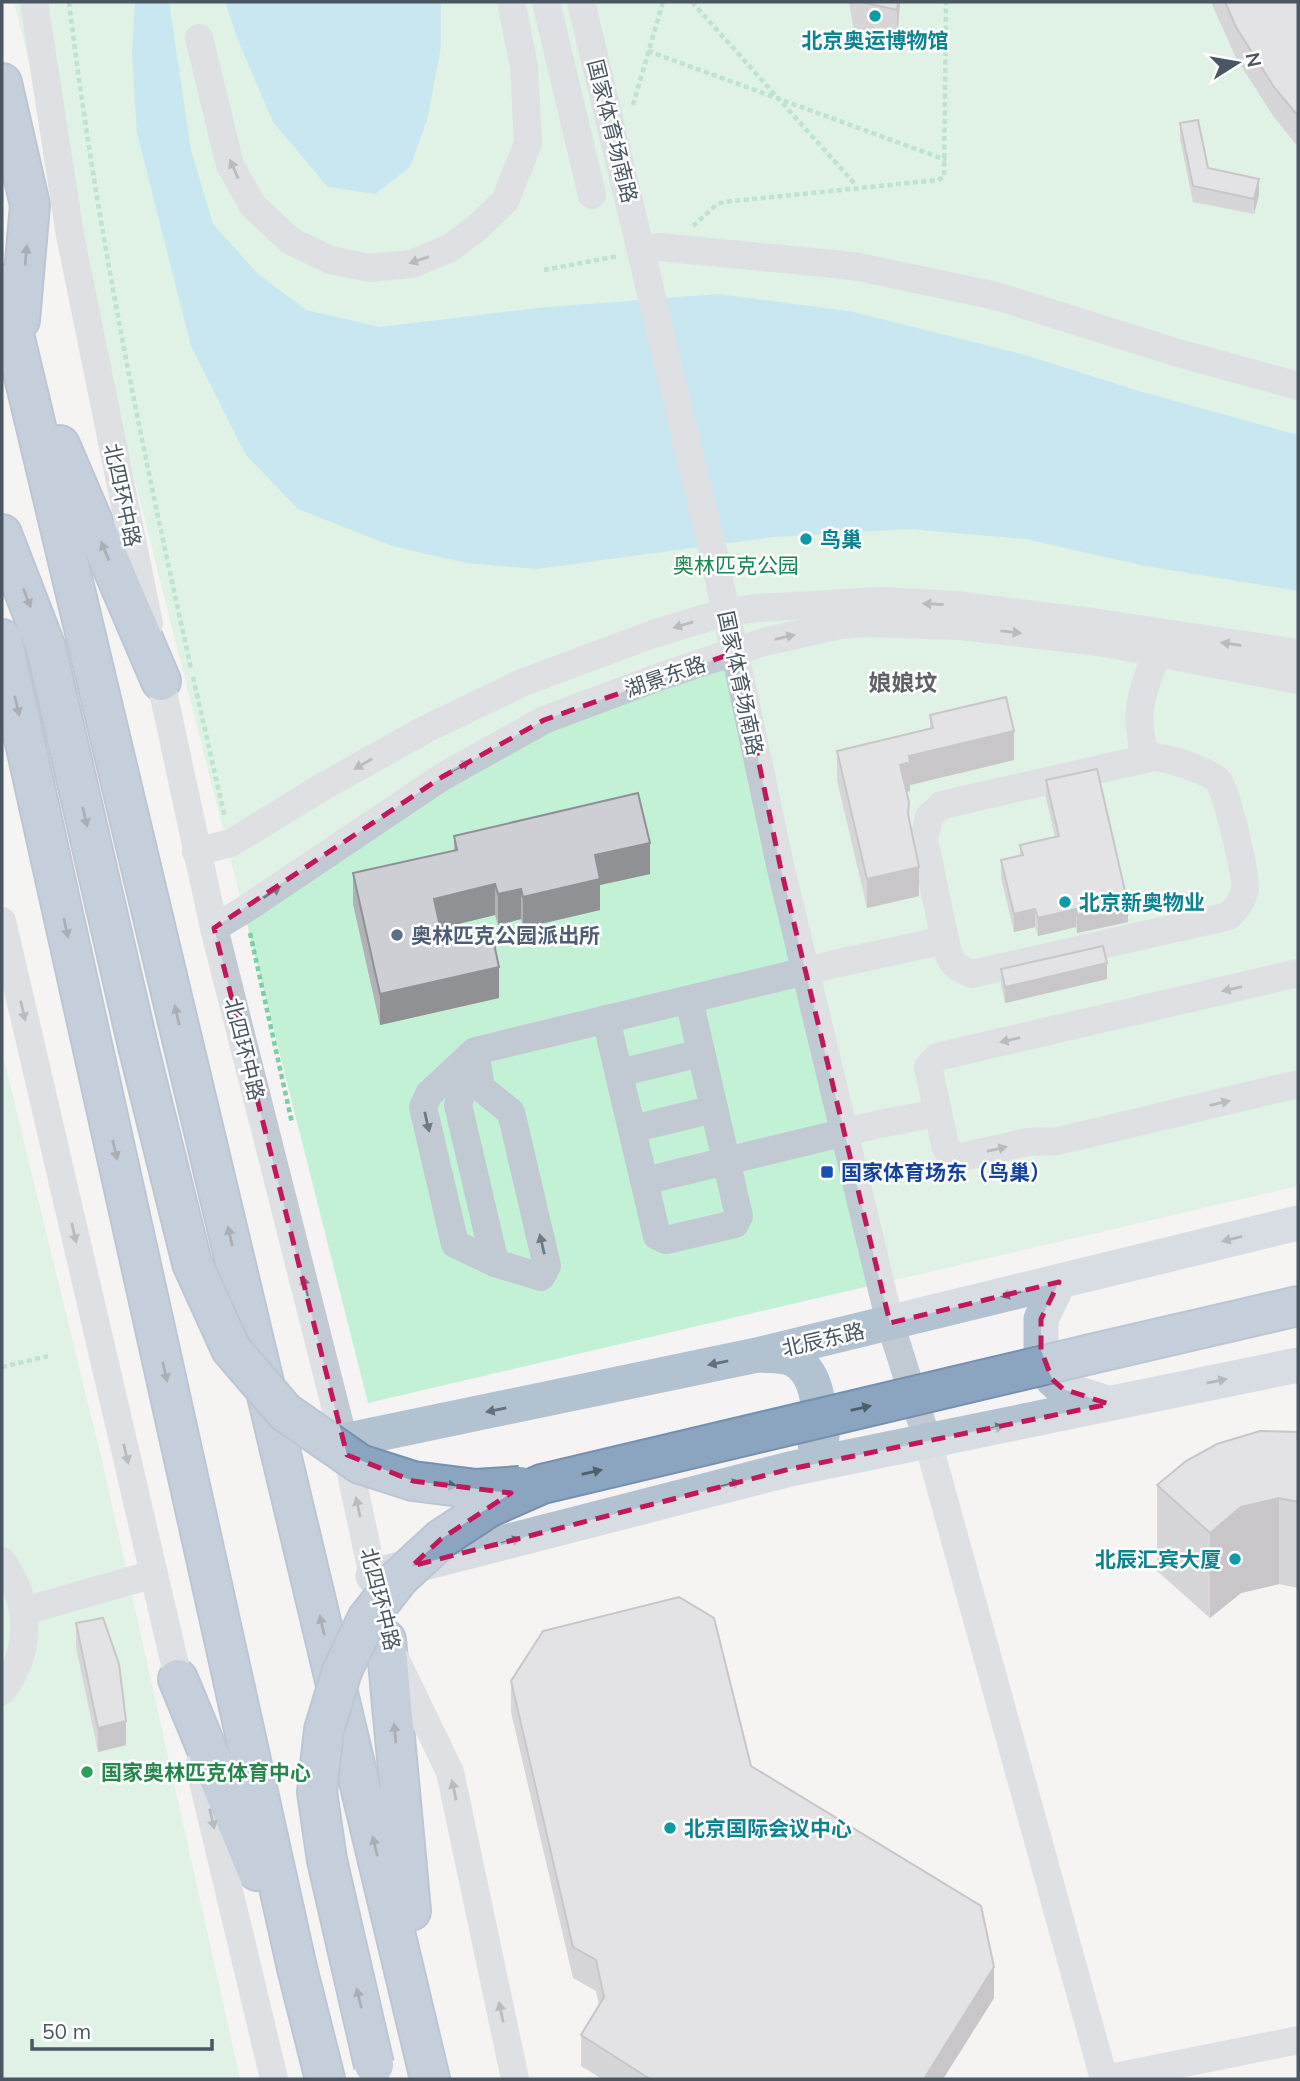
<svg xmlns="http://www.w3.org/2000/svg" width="1300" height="2081" viewBox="0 0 1300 2081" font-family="Mulish,'Noto Sans SC',sans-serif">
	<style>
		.green { fill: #c3f1d5 }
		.water { fill: #90daee }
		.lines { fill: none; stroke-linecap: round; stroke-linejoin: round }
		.highway-casing { stroke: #7690ad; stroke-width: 42 }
		.path { stroke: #7ad0a6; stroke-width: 4.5; stroke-dasharray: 5 3.5; stroke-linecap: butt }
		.minor { stroke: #c1cad2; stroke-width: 28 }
		.major { stroke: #b3c2d1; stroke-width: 35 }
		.highway { stroke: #8ba5c1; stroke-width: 38 }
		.highway-bridge-casing { stroke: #7690ad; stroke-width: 42; stroke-linecap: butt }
		.highway-bridge { stroke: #8ba5c1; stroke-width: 38 }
		.wall { fill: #b0b2b7 }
		.shaded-wall { fill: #909195 }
		.building { fill: #cdcfd5; stroke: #909195; stroke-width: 2 }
		.oneway { fill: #6e7983 }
		.oneway2 { fill: #505e6b }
		.oneway3 { fill: #64717d }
		.marked { fill: none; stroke: #c2185b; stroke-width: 5; stroke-dasharray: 14 9; stroke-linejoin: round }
		.culture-dot { fill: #0f9aa8; stroke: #fff; stroke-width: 2.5 }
		.service-dot { fill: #5c6f8a; stroke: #fff; stroke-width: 2.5 }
		.transit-dot { fill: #1a4fb4; stroke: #fff; stroke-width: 2.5 }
		.leisure-dot { fill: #2e9e5b; stroke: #fff; stroke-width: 2.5 }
		.labels { text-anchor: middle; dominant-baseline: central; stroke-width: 5; stroke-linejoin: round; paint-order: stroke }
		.culture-label { font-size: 21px; font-weight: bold; fill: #0d838f; stroke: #fff; text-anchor: start }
		.street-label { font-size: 21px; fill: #4a5661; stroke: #fff }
		.park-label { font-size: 21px; fill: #17864f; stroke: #fff }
		.service-label { font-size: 21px; font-weight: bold; fill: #4e5e75; stroke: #fff; text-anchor: start }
		.transit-label { font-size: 21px; font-weight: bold; fill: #164399; stroke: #fff; text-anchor: start }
		.leisure-label { font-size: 21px; font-weight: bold; fill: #27864d; stroke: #fff; text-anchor: start }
		.neighbourhood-label { font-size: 23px; font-weight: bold; fill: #5f6368; stroke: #fff }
	</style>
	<rect width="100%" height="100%" fill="#f5f3f3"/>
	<g class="green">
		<path d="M14,2H1298V1186L368,1403Z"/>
		<path d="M2,1052L103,1465L240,2079H2Z"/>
	</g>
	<g class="water">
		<path d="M135,2H169L191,150L213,224L258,274L306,310L380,327L537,308L717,294L849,311L1025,355L1142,392L1298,435V591L1145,566L1025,539L909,529L774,537L536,569L466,563L392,546L298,509L246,455L191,346L137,133L132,56Z"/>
		<path d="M225,2H441V47L427,120L410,167L375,194L328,187L273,122L238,40Z"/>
	</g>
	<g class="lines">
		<defs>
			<g id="highway">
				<path d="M2,83L30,205L20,320"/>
				<path d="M2,284L430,2079"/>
				<path d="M60,445L161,681"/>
				<path d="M2,534L46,648L138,1046"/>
				<path d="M2,639L297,1968L325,2079"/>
				<path d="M1091,1354L1298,1306"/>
				<path d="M386,1640L411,1911"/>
				<path d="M178,1679L257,1871"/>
			</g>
		</defs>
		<use href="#highway" class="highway-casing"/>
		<g class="path">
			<path d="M69,2C96,226 142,448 191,668"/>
			<path d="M692,2L854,183"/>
			<path d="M648,51L946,160"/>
			<path d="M633,105L663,2"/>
			<path d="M693,226L716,205L724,202L938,180L944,177L946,2"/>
			<path d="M544,270L618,256"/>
			<path d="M193,677L225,818"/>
			<path d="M250,933L292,1123"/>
			<path d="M2,1367L48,1356"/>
		</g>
		<g class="minor">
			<path d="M34,2L70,235L149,624"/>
			<path d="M546,2L592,195"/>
			<path d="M581,2L713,551L780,865L890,1323L928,1442L1104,2079"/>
			<path d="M199,38L230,165L253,206L291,241L330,260L370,268L412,264L450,248L478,227L505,201L528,143L524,66L511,2"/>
			<path d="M659,247L854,266L996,296L1178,353L1298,386"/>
			<path d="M157,664L214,928L344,1441L377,1595"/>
			<path d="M1145,758C1134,710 1140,698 1157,653"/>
			<path d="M196,852L231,843L324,786L426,729L524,682L653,634L726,612L758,608L881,601L955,605L1092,622L1298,653"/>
			<path d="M2,921L183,1699"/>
			<path d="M214,928L244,910L442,777L544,720L662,676L764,642L839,625L867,623L960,626L1100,642L1298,680"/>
			<path d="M1298,973L937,1057L928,1067L946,1149L957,1158L1028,1142L1058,1141L1298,1084"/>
			<path d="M606,1019L657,1236L666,1240L735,1224L739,1216L689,1000"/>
			<path d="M475,1051L481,1088L511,1112L547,1266L541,1277L495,1263L455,1244L423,1107L429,1094L475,1051L839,963L945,940C950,961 951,966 972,974L1229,916C1237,907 1243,900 1245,888C1246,875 1227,792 1219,782C1209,770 1168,758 1153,757L942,805L929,817L924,840L945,940"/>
			<path d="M473,1057L458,1105L495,1263"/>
			<path d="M619,1073L701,1053"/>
			<path d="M632,1129L714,1109"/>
			<path d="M644,1181L879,1124L938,1113"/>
			<path d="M2,1561C31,1603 33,1649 2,1691"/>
			<path d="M24,1611L154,1574"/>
			<path d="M393,1654L450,1772L515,2079"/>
			<path d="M199,1765L274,2079"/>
			<path d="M1105,2079L1298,2040"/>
		</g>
		<g class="major">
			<path d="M1059,1282L1041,1319V1350L1052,1379L1063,1389L1107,1403"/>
			<path d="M760,1355C770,1356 785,1355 794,1360C819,1373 819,1411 822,1436L815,1444"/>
			<path d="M344,1441L757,1355L1298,1223"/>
			<path d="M373,1576L790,1469L1298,1365"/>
		</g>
		<use href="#highway" class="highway"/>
		<defs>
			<g id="highway-bridge">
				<path d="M138,1046L192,1263L231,1349L285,1412L360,1464L413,1481L476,1489L520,1486"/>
				<path d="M374,2065L327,1860L317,1792L324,1730L342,1671L367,1619L400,1577L441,1539L488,1508L542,1484L1091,1354"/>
			</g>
		</defs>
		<use href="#highway-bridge" class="highway-bridge-casing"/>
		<use href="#highway-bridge" class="highway-bridge"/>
	</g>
	<g class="wall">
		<path d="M849,2H900L897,41L854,31Z"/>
		<path d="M1211,2H1298V147L1274,117L1236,58Z"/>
		<path d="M1180,123L1208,168L1259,195L1254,214L1193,202L1180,139Z"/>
		<path d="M930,715L1014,760L910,785V791L907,792L909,820L919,896L867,908L837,780V751L930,729Z"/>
		<path d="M1046,780L1128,922L1077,933L1076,927L1038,936L1035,927L1014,932L1001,878V860L1020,855V845L1055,837L1046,798Z"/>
		<path d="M454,836L650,874L600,885V910L523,928L521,919L498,925L495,915L440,928L444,945L499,998L380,1025L353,904V873L454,851Z"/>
		<path d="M1001,969L1107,979L1005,1003L1001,985Z"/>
		<path d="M1298,1432V1588L1279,1584L1241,1593L1210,1618L1157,1571V1485Z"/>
		<path d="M76,1623L126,1745L98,1752L76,1647Z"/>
		<path d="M511,1681L751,1766L994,1998L943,2079H602L581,2066V2035L599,2005L596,1991L573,1978L511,1712Z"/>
	</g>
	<g class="shaded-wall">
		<path d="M898,2H900L897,41V10Z"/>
		<path d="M1259,179V195L1254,214V199Z"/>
		<path d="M1014,731V760L910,785V791L900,794V765L909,756Z"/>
		<path d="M650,843V874L600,885V910L523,928V897L595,855Z"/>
		<path d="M919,867V896L867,908V879Z"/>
		<path d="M495,884V915L434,930V899Z"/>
		<path d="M521,889V919L498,925V894Z"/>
		<path d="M1128,904V922L1077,933V915Z"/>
		<path d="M1035,909V927L1014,932V914Z"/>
		<path d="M1076,909V927L1038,936V918Z"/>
		<path d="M1107,963V979L1005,1003V987Z"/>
		<path d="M499,967V998L380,1025V994Z"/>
		<path d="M1279,1498V1584L1241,1593L1210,1618V1533L1241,1507Z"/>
		<path d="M126,1721V1745L98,1752V1728Z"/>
		<path d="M994,1967V1998L943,2079H924Z"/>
	</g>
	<g class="building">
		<path d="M862,2H898L897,10Z"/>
		<path d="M1225,2H1298V116L1274,87L1236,27Z"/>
		<path d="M1198,120L1208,168L1259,179L1254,199L1193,186L1180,123Z"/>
		<path d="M1006,697L1014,731L909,756L910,762L900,765L909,802L908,814L919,867L867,879L837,751L933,728L930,715Z"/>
		<path d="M1097,769L1128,904L1077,915L1076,909L1038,918L1035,909L1014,914L1001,860L1023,855L1020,845L1059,836L1046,780Z"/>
		<path d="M638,793L650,843L595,855L600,879L523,897L521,889L498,894L495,884L434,899L444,945L492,934L499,967L380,994L353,873L457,850L454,836Z"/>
		<path d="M1103,946L1107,963L1005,987L1001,969Z"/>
		<path d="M1260,1431L1298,1432V1502L1279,1498L1241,1507L1210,1533L1157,1485L1186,1461L1217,1444Z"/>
		<path d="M679,1597L714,1618L751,1766L981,1906L994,1967L924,2079H650L581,2035L604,1997L596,1960L573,1947L511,1681L543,1631Z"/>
		<path d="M103,1618L119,1664L126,1721L98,1728L76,1623Z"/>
	</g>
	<defs><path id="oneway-solid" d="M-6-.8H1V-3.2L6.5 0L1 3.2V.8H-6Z" transform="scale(1.75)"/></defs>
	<g class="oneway">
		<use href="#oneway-solid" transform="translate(234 169) rotate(-114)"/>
		<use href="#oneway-solid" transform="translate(419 260) rotate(161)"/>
		<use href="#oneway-solid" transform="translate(933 604) rotate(-177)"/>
		<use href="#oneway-solid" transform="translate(683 625) rotate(163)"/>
		<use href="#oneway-solid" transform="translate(1011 632) rotate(6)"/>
		<use href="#oneway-solid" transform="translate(785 637) rotate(-13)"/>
		<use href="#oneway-solid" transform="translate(1231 644) rotate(-171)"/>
		<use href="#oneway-solid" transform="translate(363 764) rotate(150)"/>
		<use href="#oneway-solid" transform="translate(461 766) rotate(-29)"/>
		<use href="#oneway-solid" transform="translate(272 892) rotate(-34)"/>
		<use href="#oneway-solid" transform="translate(1232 989) rotate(167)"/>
		<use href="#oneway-solid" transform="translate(23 1011) rotate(77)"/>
		<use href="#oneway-solid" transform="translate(1010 1040) rotate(167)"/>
		<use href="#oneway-solid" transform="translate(1220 1103) rotate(-13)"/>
		<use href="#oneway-solid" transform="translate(427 1122) rotate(77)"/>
		<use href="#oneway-solid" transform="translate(997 1149) rotate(-13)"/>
		<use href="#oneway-solid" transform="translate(74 1233) rotate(77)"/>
		<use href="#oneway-solid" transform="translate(542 1244) rotate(-103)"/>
		<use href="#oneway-solid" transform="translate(305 1286) rotate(-104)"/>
		<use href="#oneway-solid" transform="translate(126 1454) rotate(77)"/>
		<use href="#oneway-solid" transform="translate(358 1507) rotate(-102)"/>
		<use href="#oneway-solid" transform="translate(454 1790) rotate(-102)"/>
		<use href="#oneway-solid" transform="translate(212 1819) rotate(77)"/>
		<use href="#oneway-solid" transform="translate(501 2012) rotate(-102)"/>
	</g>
	<g class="oneway2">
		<use href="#oneway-solid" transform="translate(26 255) rotate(-85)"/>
		<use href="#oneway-solid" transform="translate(105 551) rotate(-113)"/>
		<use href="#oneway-solid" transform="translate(27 598) rotate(69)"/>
		<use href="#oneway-solid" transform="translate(17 706) rotate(77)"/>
		<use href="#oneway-solid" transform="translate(85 817) rotate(77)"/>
		<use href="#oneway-solid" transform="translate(66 928) rotate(77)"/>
		<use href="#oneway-solid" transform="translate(177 1015) rotate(-103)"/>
		<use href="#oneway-solid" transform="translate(115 1150) rotate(77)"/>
		<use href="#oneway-solid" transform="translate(230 1236) rotate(-103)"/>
		<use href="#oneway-solid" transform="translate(165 1372) rotate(77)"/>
		<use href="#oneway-solid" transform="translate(861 1408) rotate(-13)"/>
		<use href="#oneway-solid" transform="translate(592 1472) rotate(-13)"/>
		<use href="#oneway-solid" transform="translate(447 1485) rotate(7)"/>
		<use href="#oneway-solid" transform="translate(322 1625) rotate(-103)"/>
		<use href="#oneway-solid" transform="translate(395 1733) rotate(-95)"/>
		<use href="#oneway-solid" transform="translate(375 1846) rotate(-103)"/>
		<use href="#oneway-solid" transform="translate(359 1998) rotate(-103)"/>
	</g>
	<g class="oneway3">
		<use href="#oneway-solid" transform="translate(1232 1239) rotate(166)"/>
		<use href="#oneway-solid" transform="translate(1011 1294) rotate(166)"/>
		<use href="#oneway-solid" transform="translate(718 1363) rotate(168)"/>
		<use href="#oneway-solid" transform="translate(1217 1381) rotate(-12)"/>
		<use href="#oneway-solid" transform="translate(496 1410) rotate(168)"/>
		<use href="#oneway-solid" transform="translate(994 1428) rotate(-12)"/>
		<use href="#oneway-solid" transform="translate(731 1484) rotate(-14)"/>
		<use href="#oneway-solid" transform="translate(511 1541) rotate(-14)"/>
	</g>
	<path d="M0 0H1300V2081H0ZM736,652L780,865L890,1323L1059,1282L1041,1319V1350L1052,1379L1063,1389L1109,1404L790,1469L412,1566L441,1539L511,1493L413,1481L347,1455L214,928L442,777L544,720Z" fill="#f5f3f3" fill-opacity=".55" fill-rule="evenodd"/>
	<path class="marked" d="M736,652L780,865L890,1323L1059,1282L1041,1319V1350L1052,1379L1063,1389L1109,1404L790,1469L412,1566L441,1539L511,1493L413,1481L347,1455L214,928L442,777L544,720Z"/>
	<g class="culture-dot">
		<circle cx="875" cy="16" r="7"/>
		<circle cx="806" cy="539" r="7"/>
		<circle cx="1065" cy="902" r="7"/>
		<circle cx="1235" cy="1559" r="7"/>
		<circle cx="670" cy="1828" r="7"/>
	</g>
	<circle class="service-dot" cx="397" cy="935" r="7"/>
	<rect class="transit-dot" x="820" y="1165" width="14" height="14" rx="3.5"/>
	<circle class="leisure-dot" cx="87" cy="1772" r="7"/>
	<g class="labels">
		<g class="culture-label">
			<text x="875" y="40" text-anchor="middle">北京奥运博物馆</text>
			<text x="820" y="539">鸟巢</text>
			<text x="1079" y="902">北京新奥物业</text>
			<text x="1221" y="1559" text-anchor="end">北辰汇宾大厦</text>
			<text x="684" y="1828">北京国际会议中心</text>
		</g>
		<g class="street-label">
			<text transform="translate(613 131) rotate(76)">国家体育场南路</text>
			<text transform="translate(123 495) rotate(78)">北四环中路</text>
			<text transform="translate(665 676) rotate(-19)">湖景东路</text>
			<text transform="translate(741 683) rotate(78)">国家体育场南路</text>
			<text transform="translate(245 1049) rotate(76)">北四环中路</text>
			<text transform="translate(823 1339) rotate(-13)">北辰东路</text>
			<text transform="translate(381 1599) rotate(76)">北四环中路</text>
		</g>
		<g class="park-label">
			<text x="736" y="565">奥林匹克公园</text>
		</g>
		<g class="service-label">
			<text x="411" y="935">奥林匹克公园派出所</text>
		</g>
		<g class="transit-label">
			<text x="841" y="1172">国家体育场东（鸟巢）</text>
		</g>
		<g class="leisure-label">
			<text x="101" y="1772">国家奥林匹克体育中心</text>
		</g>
		<g class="neighbourhood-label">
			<text x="903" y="682">娘娘坟</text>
		</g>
	</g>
	<rect width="1300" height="2081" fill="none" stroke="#4a5661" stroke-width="7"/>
	<g transform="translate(1237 63) rotate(79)" stroke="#ffffff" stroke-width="5" paint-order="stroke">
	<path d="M0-5L12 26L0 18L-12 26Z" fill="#4a5661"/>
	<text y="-10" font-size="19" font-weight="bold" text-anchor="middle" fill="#4a5661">N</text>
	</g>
	<path d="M32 2039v10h180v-10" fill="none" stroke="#4a5661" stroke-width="3.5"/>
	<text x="42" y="2039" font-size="21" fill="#4a5661" stroke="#ffffff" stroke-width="5" paint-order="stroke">50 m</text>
</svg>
